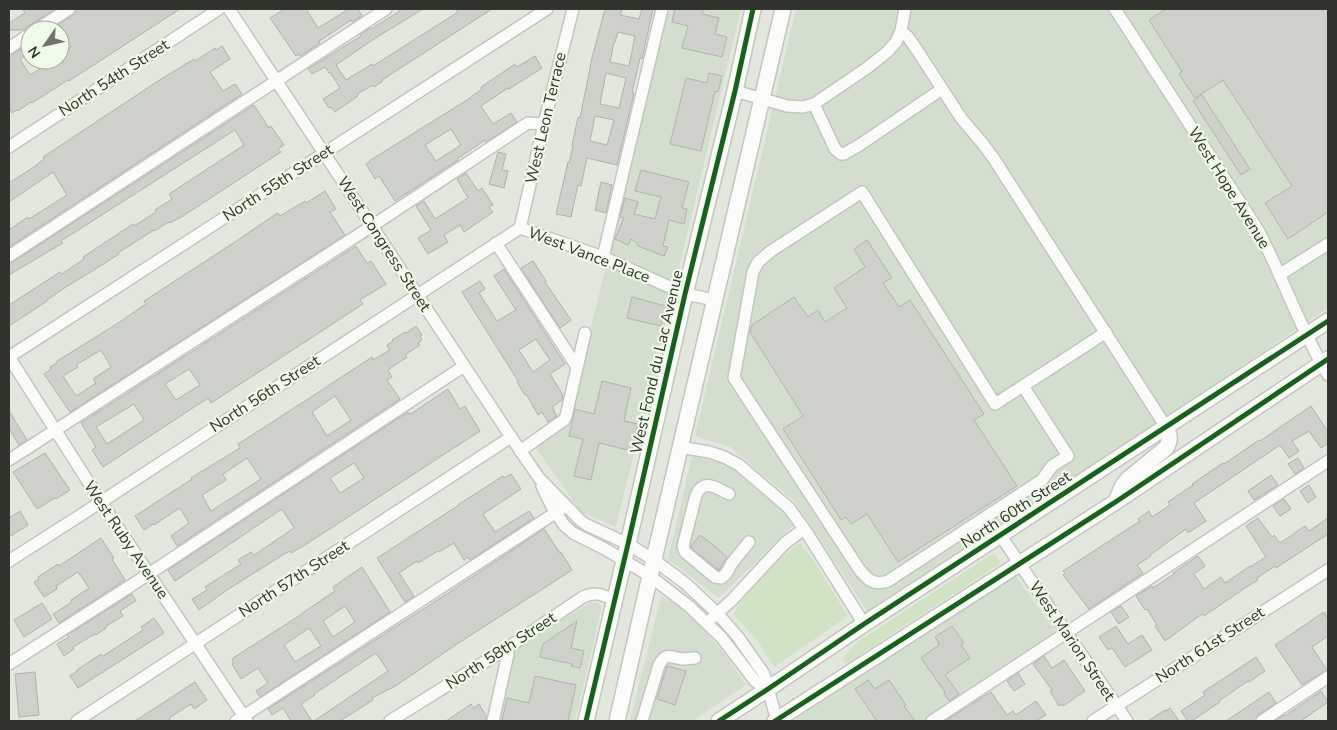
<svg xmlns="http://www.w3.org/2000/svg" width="1337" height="730" viewBox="0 0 1337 730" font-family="'Nunito Sans',sans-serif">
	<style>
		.built { fill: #d4dece }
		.green { fill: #d1e2c5 }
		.building { fill: #cdd1ca; stroke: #aeb2ab; fill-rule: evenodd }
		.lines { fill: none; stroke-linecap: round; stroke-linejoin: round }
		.minor-casing { stroke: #c2c6bf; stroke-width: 14 }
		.major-casing { stroke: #c2c6bf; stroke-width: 18 }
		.minor { stroke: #fbfcfa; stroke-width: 11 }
		.major { stroke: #fbfcfa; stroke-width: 15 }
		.cycleway-casing { stroke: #effae9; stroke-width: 8 }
		.cycleway { stroke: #1b5e20; stroke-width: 5 }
		.labels { text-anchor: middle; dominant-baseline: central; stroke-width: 4.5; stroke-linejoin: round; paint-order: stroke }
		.street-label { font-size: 16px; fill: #31352e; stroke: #effae9 }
	</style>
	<rect width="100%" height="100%" fill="#e3e8df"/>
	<g class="built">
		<path d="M667,9H741L678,272L616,527L581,512L533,444L569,420Z"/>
		<path d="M796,9H1328V308L1151,427L868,612L794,501L730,447L695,436Z"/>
		<path d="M692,456L728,465L796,523L719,598L668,559Z"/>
		<path d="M1015,575L1059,636L930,721H796V718Z"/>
		<path d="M661,596L684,608L724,653L746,685L692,721H630Z"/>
		<path d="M595,602L598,603L601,606V611L575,721H493L508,654L589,603Z"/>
	</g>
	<g class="green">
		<path d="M800,543L812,558L848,616L774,667L757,640L733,614L742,600L768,567Z"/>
		<path d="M991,555H995L1000,561L998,565L849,662L846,663L844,662L843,657L859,641Z"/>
	</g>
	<g class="building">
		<path d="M22,9H55L22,30H9V23L25,13Z"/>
		<path d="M76,9H180L69,81L68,80L32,103L31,102L18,111L17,110L12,113L9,107V55L13,54L28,45L30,48V53L20,59L30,75L54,60H60V54L71,47L61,30H50L73,15Z"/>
		<path d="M285,9H306L318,28L349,9H358L362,16L352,22L351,20L330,34L319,41L320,43L300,56L299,54L296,56L270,18Z"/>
		<path d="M399,9H423L374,39L336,65L346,80L372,64L373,66L458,12L456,9H492L382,80L383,81L374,87L373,85L357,94L358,96L335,112L331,107L329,108L323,99L340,88L330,72L329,73L325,67L312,74L308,69L361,36L360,35L370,28L371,29L400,11Z"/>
		<path d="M605,9H622L620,15L639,19L642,9H653L642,59L640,58L632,93H634L617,165L587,158L581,186L578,185L571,217L556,214L568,162L569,163L573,146L572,145L578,117L580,118L592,58ZM618,32L635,36L629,66L610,62L614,42H615ZM606,73L626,78L619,108L600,104ZM595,116L614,120L607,145L590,141Z"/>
		<path d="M675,9H704L702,14L719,18L715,34L727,37L722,57L682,48L688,26L672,22Z"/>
		<path d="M1166,9H1328V212L1288,239L1265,203L1292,186L1223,80L1195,98L1179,74L1182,72L1149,20Z"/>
		<path d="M222,46L230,59L210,72L223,91L235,84L242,94L9,247V230L28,217L29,219L67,195L53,172L9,202V183L34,167L44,159L43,157L158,81L194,59L195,61L215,48L216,50Z"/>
		<path d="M535,56L542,68L509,89L508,88L481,106L493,124L511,113L517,122L486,142L485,140L457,159L458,160L395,201L379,176L375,179L366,164L370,162L369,161L467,100L482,89L481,87L515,64L517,67ZM451,129L461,145L436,161L425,145Z"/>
		<path d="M709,73L722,76L718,92L715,91L701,151L670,144L686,78L707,83Z"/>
		<path d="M1202,95L1250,169L1241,175L1193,101Z"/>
		<path d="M254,105L269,128L271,126L284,145L278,149L281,152L183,216L170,223L169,222L154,231V230L118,253L119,254L102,265L66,287L47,300V301L9,326V305L60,272L62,274L84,259L83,257L133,224L134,226L156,212L155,210L172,199L169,194L244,145L235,130L61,241L63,243L51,250L9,275V263L13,262Z"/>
		<path d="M498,152L506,154L502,170L508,171L504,188L489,184Z"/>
		<path d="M641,170L689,182L682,208L687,209L684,224L669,220L663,246L668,247L664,256L638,246V244L631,239L628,245L615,239L624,218L620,217L625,198L638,202L634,214L655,219L661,197L635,191Z"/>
		<path d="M466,173L478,191L482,188L493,205L489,207L493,212L464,232L460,225L444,235L448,242L428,254L418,238L431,230L416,206L424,201L435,219L468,198L457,179Z"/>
		<path d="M601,182L612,185L606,213L595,210Z"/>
		<path d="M325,191L336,209L330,212L345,235L70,412L44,374L51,369L50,367L57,363V361L112,327L146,304L144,301L235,242L270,218L278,213L280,216L305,201L306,203ZM101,350L111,367L93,379L96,383L76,396L63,376L78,367L76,365Z"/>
		<path d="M867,240L892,278L883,283L899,307L910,300L984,414L974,420L1017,486L898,562L867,514L851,524L846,517L841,520L783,429L803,416L750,332L752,325L794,297L808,317L818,310L825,322L847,308L834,288L865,267L854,249Z"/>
		<path d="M356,246L367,263L371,261L386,284L360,300L363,304L265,368L211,403L208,398L103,467L92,450L96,447L81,423ZM189,369L200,385L176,400L165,384ZM134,404L144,420L107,444L96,427Z"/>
		<path d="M533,261L546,281L545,282L571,320L560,328L521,268Z"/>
		<path d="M504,269L565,364L550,374L563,395L562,400L552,407L557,416L548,422L542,412L538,415L526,394L525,395L517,382L518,381L508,365L462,292L480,281L485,289L479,293L497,321L516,310L494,276ZM536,339L550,360L533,372L519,350Z"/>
		<path d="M632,297L666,306L661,326L627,318Z"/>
		<path d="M416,326L422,335L420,336L422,340L418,343L420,345L405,355L407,357L388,370L392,377L387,380L400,399L177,546L171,536L189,523L180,508L154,525L153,524L144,530L135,516L192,479L191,478L240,448L238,444L246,439L311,397L372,357L373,360L390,350L387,345L393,341L392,340L405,332L406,333ZM335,396L351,420L327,436L312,412ZM247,458L261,479L211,511L202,495L226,480L223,474Z"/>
		<path d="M602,381L631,388L624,421L638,424L632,451L599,443L591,480L574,476L583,439L569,436L575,409L594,414Z"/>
		<path d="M448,389L460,409L465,406L480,431L305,545L291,553L290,551L286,553L227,590L199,610L192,599L207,590L205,587L241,564L238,560L251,552L254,555L294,528L282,509L175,581L168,570L408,412L409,414L412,413ZM354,463L364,478L340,493L330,478Z"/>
		<path d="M1311,406L1328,432V443L1321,448L1309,431L1292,441L1299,451L1289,458L1280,445L1194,503L1206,521L1188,533L1186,529L1150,555L1151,556L1137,565L1143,573L1089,609L1063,575L1065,573L1063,571L1140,521L1138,519L1149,511L1152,517L1170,505L1168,502L1193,485L1192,484L1223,463L1224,464L1259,440L1260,441Z"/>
		<path d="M9,411L27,440L19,445L9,429Z"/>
		<path d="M45,453L70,490L56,499L55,498L37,509L13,472Z"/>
		<path d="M1298,458L1304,468L1295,474L1288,464Z"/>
		<path d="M511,474L521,489L483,514L495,532L529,511L534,518L470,560L468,557L464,560L454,543L439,552L438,551L418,563L417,561L399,573L414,596L405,602L377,558L459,505V504L472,496L503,476L504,478Z"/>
		<path d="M1271,475L1278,485L1254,500L1248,491Z"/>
		<path d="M1309,485L1316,497L1308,503L1300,491Z"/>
		<path d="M1284,499L1291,509L1280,516L1273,506Z"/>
		<path d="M20,511L28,525L9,537V518Z"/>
		<path d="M1258,518L1272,537L1274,535L1280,543L1305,526L1309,531L1328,518V534L1276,568L1275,566L1257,578L1258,580L1245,588L1204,616L1202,614L1165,641L1155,626L1157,625L1147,609L1145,610L1136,596L1152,586L1153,588L1174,574L1173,573L1198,556L1205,566L1194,574L1204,589L1221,577L1225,583L1250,566V567L1266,557L1246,526Z"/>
		<path d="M544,529L560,553L561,552L572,570L555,581L457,644L397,685L372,698L373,700L340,721H314L388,671L376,653L314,694L315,695L301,704L312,721H291L283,708L272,715L268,709L442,597Z"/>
		<path d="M700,535L711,543L727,557L719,570L691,548V546Z"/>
		<path d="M101,538L114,558L112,559L125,580L59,623L53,614L72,602L71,600L89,588L78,572L56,586L57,589L44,597L34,582L39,579L38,577L58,564L59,566Z"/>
		<path d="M362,567L390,612L260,697L256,691L268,683L258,668L241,679L232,664L234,663L232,660L233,659V658L288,623L335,591L333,587ZM345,606L355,622L333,637L323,621ZM309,628L321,646L295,662L284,645Z"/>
		<path d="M132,594L136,601L120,611L123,616L106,626V628L96,635L95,634L73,647L74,649L64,656L57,644L69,637L67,635Z"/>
		<path d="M42,603L52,619L24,637L14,620Z"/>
		<path d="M1121,606L1129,617L1119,624L1111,612Z"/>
		<path d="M1324,612L1328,619V636L1312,647L1327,670L1302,685L1275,645Z"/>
		<path d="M154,618L164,633L78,688L70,676L76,672L77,670L101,654L103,656L143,630L141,627Z"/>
		<path d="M577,621L571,648L584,651L580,668L571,666L572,664L540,657L543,644Z"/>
		<path d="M952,626L964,643L961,645L970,658L945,675L959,694L949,701L944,693L945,692L921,658L939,645V643L935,637Z"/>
		<path d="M1116,626L1128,644L1142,635L1152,650L1125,667L1112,648L1108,650L1099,637Z"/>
		<path d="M1044,656L1052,668L1064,660L1085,691L1063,706L1062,704L1059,706L1050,691L1052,690L1033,664Z"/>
		<path d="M1256,657L1265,671L1249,682L1248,681L1219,701L1220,702L1192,721H1188L1181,711L1205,695L1203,692Z"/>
		<path d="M667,666L686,671L675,705L657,699Z"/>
		<path d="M35,672L39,715L19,717L15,674Z"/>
		<path d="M1018,673L1025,684L1014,691L1007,681Z"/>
		<path d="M535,676L576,685L568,721H502L507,698L529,703Z"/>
		<path d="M868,680L875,689L889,680L906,705L904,706L915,721H877L855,689Z"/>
		<path d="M195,682L207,700L194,709L191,704L169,718L171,721H135Z"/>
		<path d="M1321,691L1328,702L1301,721H1275L1284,715L1285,716Z"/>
		<path d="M991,692L1007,715L1013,711L1016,715L1036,701L1046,715L1036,721H945Z"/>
		<path d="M1269,692L1276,703L1258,715L1255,721H1226Z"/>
		<path d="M471,704L474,708L479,704L486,716V721H446Z"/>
		<path d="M1170,708L1179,721H1148L1165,710L1166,711Z"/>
	</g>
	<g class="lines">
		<defs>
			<g id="minor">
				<path d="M229,9L511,437L539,478L581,521L587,525L628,544L654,560L685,583L717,613L738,637L764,674L777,721"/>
				<path d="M1115,9L1258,230C1283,277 1300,329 1328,375"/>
				<path d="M36,30L69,9"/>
				<path d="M901,31L908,37L917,50L961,118L983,144L994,159L1166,427"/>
				<path d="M9,48L30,34"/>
				<path d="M735,91L787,106L803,107L814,104L867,68L887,52L896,42L901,31L905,9"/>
				<path d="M814,104L835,149L841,154H844L861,144L942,89"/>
				<path d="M9,147L219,9"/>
				<path d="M520,228L544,124L573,9"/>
				<path d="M520,228L603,257L685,294L715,300"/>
				<path d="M496,243L577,367"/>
				<path d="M9,256L386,9"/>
				<path d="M603,257L662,9"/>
				<path d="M1279,275L1328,244"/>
				<path d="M9,357L547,9"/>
				<path d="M9,357L101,502L247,721"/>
				<path d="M1023,386L1068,456L1052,466L1042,480L888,581C874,586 868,580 859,569L734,378L753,272L758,262L771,251L862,192L995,404C1032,380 1069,357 1106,332"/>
				<path d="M680,447L709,452L724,457L739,465L789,508L807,533L864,624"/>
				<path d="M520,451L564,420L566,416L585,333"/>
				<path d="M9,460L372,226L528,123L544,124"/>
				<path d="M542,486L552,507L564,525L573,533L605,549L650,576L690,607L722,638L755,681L768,689"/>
				<path d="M729,494C716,488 704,478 696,495L683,546L685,552L715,577L721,578L726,574L732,563L749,542"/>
				<path d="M1000,535L1127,721"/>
				<path d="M9,561L101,502L520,228"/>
				<path d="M712,618L732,600L785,543L804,529"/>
				<path d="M9,664L138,581L464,366"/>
				<path d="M77,721L511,437"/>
				<path d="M236,721L566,506"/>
				<path d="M390,721L507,648L583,597C596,591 602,595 615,600"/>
				<path d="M493,721L508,654L507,648"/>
				<path d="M642,721L659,665C666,652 670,657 682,659C686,659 691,658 695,658"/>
				<path d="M932,721L1328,461"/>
				<path d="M1093,721L1328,570"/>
				<path d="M1262,721L1328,677"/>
			</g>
			<g id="major">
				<path d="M1117,499L1123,485L1128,479L1166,448C1171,440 1170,436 1166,427"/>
				<path d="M586,721L628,544L685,294L735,91L753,9"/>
				<path d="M617,721L650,576L783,9"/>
				<path d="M719,721L768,689L864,624L1328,321"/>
				<path d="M775,721L1117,501L1328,359"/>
			</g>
		</defs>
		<use href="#minor" class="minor-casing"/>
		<use href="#major" class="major-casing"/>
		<use href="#minor" class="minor"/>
		<use href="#major" class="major"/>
		<defs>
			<g id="cycleway">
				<path d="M586,721L628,544L685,294L735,91L753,9"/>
				<path d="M719,721L768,689L864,624L1328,321"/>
				<path d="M775,721L1117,501L1328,359"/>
			</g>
		</defs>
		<use href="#cycleway" class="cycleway-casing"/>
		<use href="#cycleway" class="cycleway"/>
	</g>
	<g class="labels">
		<g class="street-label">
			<text transform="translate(114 78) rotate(-33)">North 54th Street</text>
			<text transform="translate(546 118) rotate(-77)">West Leon Terrace</text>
			<text transform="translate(278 183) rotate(-33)">North 55th Street</text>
			<text transform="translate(1229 188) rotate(58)">West Hope Avenue</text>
			<text transform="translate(384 244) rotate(57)">West Congress Street</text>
			<text transform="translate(589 255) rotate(21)">West Vance Place</text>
			<text transform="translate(657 362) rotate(-77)">West Fond du Lac Avenue</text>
			<text transform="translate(265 394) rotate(-33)">North 56th Street</text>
			<text transform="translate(1016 510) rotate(-33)">North 60th Street</text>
			<text transform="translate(126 540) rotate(56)">West Ruby Avenue</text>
			<text transform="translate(294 579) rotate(-33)">North 57th Street</text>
			<text transform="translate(1072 641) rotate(56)">West Marion Street</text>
			<text transform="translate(1210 645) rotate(-33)">North 61st Street</text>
			<text transform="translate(501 651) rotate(-33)">North 58th Street</text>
		</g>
	</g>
	<rect width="1337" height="730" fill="none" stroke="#31352e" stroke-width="20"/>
	<g transform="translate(45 45) rotate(236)"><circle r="24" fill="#effae9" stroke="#a3ab9e"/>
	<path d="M0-4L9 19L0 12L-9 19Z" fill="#6f746c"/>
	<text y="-8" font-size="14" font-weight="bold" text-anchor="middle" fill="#31352e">N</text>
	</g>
</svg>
